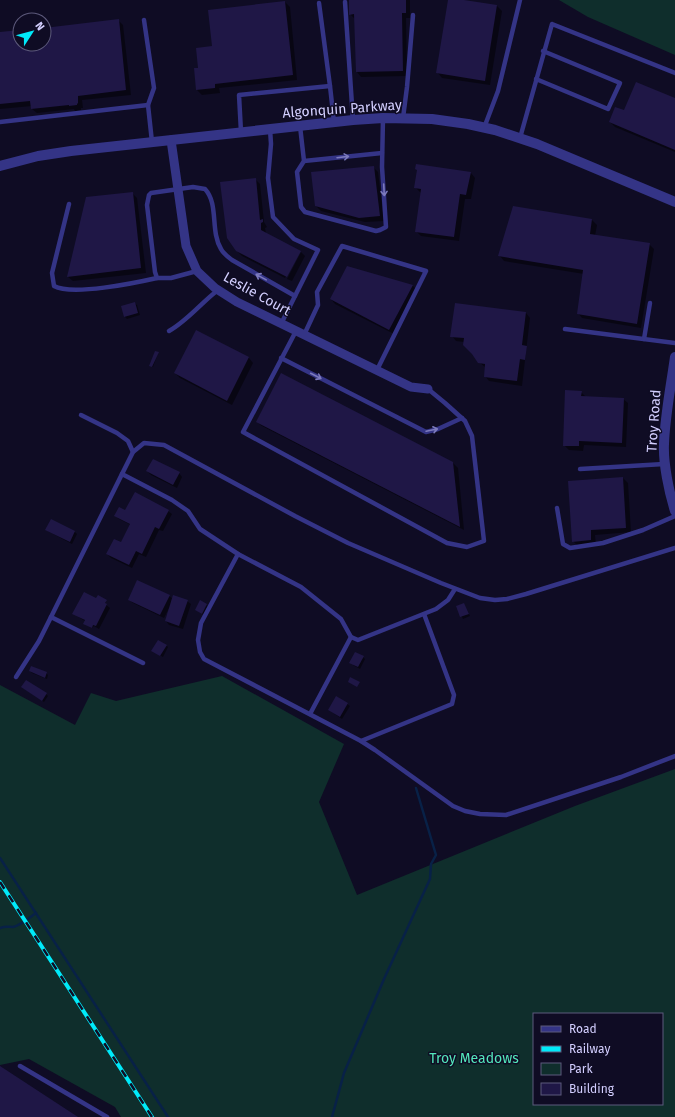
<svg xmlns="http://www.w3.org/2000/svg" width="675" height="1117" viewBox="0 0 675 1117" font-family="'Fira Sans',sans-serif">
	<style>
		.green { fill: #0f2e2c; fill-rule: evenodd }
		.shadow { fill: #0007 }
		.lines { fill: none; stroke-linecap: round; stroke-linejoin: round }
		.stream { stroke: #082147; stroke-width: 2.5 }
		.building { fill: #1f1746 }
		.service { stroke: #343486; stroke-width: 4.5 }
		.minor { stroke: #343486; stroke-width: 9 }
		.tertiary { stroke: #343486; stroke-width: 10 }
		.rail-casing { stroke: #00eafa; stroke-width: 4 }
		.rail { stroke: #0f0c24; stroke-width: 2.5; stroke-dasharray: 8; stroke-linecap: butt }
		.oneway { stroke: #7c7abc }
		.labels { text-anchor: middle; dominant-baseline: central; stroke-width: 3; stroke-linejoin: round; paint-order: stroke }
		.street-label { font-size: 14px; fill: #d3cfff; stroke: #0f0c24 }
		.park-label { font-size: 14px; fill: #53e7bc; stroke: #0f0c24 }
	</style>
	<rect width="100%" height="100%" fill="#0f0c24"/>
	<g class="green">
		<path d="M559,0H675V55L588,17Z"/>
		<path d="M222,676L344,744L319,802L357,895L575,806L675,769V1117H121L115,1107L29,1059L0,1065V685L75,725L91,693L116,701ZM534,1014H662V1104H534Z"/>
	</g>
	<g class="shadow">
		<path d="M350,0H410V18H406L407,76L361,77L357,72L355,19L350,14Z"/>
		<path d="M449,0H458L497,6L502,11L490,85L442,78L438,73Z"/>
		<path d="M285,2L290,7L297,80L219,88L220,93L202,95L197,90L199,69L213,47Z"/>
		<path d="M118,20L123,25L131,95L82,100L83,108H81V110L75,111L74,109L37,113L32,109V106L0,109V33L20,31V44H44V29Z"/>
		<path d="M675,99V152L615,127L610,122L624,112Z"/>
		<path d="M417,166L471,173L475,178L471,199H465L459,241L421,236L416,231L421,193L416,188L418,171Z"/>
		<path d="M373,167L378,172L384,221L365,222L321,211L316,206Z"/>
		<path d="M255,179L260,184L264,222L267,227L265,228L266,233L299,252L285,278L242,256L236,250Z"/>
		<path d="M132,193L137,198L146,273L73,281L68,277Z"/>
		<path d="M592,220L597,225L595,236L649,244L654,249L641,328L582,318L578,313L584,274L504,261L500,256Z"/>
		<path d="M301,252L305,256L292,281L287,279Z"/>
		<path d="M412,285L417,290L394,334L335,304L331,299Z"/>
		<path d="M134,303L137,305L140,315L127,319L125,317L122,307Z"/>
		<path d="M526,313L530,318L522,386L489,381L485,376L486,368L479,362L464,342L456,341L452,336Z"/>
		<path d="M196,331L249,358L253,363L232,405L180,378L175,373Z"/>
		<path d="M158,353L153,367L151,366Z"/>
		<path d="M581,392L586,397L623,399L628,403L626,447L584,445L583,451L569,450L564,445Z"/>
		<path d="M257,422L453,463L458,468L464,530L262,426Z"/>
		<path d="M147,471L179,473L182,477L177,488L151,475Z"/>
		<path d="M623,478L628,483L631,532L595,535L596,545L578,546L573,541Z"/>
		<path d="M126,511H168L172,514L163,531L159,530L146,557L139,554L132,568L111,558L107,554L121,543L131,525L119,519L115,516Z"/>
		<path d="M46,530L75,532L77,534L72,544Z"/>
		<path d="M169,596L173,599L187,601L191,604L183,629L169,625L166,621L170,608H169L164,618L133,603L129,600Z"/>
		<path d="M106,600L105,604L110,608L99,629L94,626L92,628L85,624V621L74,614L100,601Z"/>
		<path d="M200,602L209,607L205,616L196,610Z"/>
		<path d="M464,604L470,616L463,619L457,606Z"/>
		<path d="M166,645L168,647L163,657L152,651Z"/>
		<path d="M363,657L365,659L360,669L353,665Z"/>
		<path d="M30,671L46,673L48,675L47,679L32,673Z"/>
		<path d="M25,689L46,694L48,696L44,702Z"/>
		<path d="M337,697L350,706L342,719L329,710Z"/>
	</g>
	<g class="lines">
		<g class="stream">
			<path d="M0,858L168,1117"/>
			<path d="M0,928C5,926 8,927 13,927C21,925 29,918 36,913"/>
			<path d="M332,1117L344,1073L384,979L430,879L431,864L436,855L416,788"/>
		</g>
	</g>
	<g class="building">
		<path d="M349,0H406V13H402L403,71L356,72L354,14L349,15Z"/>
		<path d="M448,0H464L497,5L485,81L436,73Z"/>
		<path d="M285,1L293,75L215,84V88L196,90L194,68H198L196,48L212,46L208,10Z"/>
		<path d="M119,19L126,90L78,96V103L77,104V105L69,106V105L31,109L30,101L0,104V32L20,30V44H44V28Z"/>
		<path d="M636,82L675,98V150L609,122L615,107L624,110Z"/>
		<path d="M416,164L471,172L466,195L460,194L454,237L415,232L421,189L414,188L417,170L415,169Z"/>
		<path d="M374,166L380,216L359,218L315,206L311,172Z"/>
		<path d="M256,178L260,220L263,219V222L261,223V230L301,251L287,277L236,251L227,238L220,182Z"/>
		<path d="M133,192L141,268L67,277L86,197Z"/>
		<path d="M513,206L592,219L590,234L650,243L637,324L577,314L583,270L498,256Z"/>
		<path d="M347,266L413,285L389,330L330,299Z"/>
		<path d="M135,302L138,313L124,317L121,306Z"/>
		<path d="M455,303L526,312L522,345L527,346L525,360L520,359L517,381L484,377L485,364L478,363L472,354L463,345L464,338L450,337Z"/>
		<path d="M196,330L249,357L227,401L174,373Z"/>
		<path d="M155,351L159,352L152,367L149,366Z"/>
		<path d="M281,373L453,462L460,527L256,422Z"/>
		<path d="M565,390L582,391L581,396L624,398L622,443L579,441V446H563Z"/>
		<path d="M153,459L180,472L173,485L146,471Z"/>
		<path d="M623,477L626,528L591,530V540L572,542L568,481Z"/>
		<path d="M135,492L169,510L159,529L155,527L142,554L136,551L129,565L106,554L114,539L121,542L130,524L114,516L119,507L125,510Z"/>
		<path d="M51,519L75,531L70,542L45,530Z"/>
		<path d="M137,580L170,595L160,615L128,600Z"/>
		<path d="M84,592L96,598L98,595L107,600L105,603L107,604L96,626L93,625L92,628L83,624L85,620L72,614Z"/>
		<path d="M173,595L188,600L179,626L165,621Z"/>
		<path d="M200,600L207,604L202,614L195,610Z"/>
		<path d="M464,603L469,614L460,617L456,606Z"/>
		<path d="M158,640L167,645L160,656L151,651Z"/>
		<path d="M355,652L364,656L358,667L349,663Z"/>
		<path d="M31,666L47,672L45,678L29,671Z"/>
		<path d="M350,677L360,682L357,687L348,682Z"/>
		<path d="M26,680L47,693L42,701L21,687Z"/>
		<path d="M336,696L348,703L340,717L328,710Z"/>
		<path d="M0,1066L78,1117H0Z"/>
	</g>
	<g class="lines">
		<g class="service">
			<path d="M345,2L353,120"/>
			<path d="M319,3L330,86"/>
			<path d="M536,79L608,109L620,83L543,51"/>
			<path d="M148,105L152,142"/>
			<path d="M403,118L407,87L413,15"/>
			<path d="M0,122L148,105L154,88L144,20"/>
			<path d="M300,126L304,161L297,172L301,207L305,212L376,231L380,230L386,227L382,167L383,118"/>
			<path d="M484,128L498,91L520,0"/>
			<path d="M270,129L271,144L268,178L273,217L294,239L318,250L281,324"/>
			<path d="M241,132L239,95L330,86L334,122"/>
			<path d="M520,138L552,24L675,73"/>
			<path d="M304,161L382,153"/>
			<path d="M69,204L52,273L54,286C72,296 135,283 157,278"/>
			<path d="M197,271L171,278H157L155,272L147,205L149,195L151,193L193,187L205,189C219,204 210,231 221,249C223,253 228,257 232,260L295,296"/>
			<path d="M565,329L675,343"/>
			<path d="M169,331C187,321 201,303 218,290"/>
			<path d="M296,331L243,432L447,543L467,547L484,541L472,436L465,421L445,403L428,389"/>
			<path d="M304,335L318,305L317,292L342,246L426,271L377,370"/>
			<path d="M644,339L650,303"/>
			<path d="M281,358L426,432L438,429L462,418"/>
			<path d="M81,415L117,433L128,441L133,452"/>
			<path d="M580,469L664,464"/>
			<path d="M122,474L51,617L143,663"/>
			<path d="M557,508L563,544L570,548L603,543L643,530L675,516"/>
			<path d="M238,554L201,623L198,640L200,652L204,659L361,741L375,750L453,806L465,811L480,814L506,815L621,777L675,756"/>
			<path d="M455,589L448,600L436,609L358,640L351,637L341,619L301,587L238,554L200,529L188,511L172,500L122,474L133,452L144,443L164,445L295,516L348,543L441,583L480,598L495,600L507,599L526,594L675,548"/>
			<path d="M16,677L39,641L51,617"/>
			<path d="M310,714L351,637"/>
			<path d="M361,741L452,704L454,695L424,614"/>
			<path d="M20,1066L107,1117"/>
		</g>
		<path class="minor" d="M171,140L186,246L197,271L215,288L237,302L411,387L428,389"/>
		<g class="tertiary">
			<path d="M0,166L38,156L71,151L353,120L383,118L432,119L468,124L495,130L537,144L675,202"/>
			<path d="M675,357C671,386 665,415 664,444C663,463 669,492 675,511"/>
		</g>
		<defs>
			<path id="rail" d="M0,882L152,1117"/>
		</defs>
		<use href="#rail" class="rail-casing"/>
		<use href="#rail" class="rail"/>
	</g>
	<defs><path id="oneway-shaft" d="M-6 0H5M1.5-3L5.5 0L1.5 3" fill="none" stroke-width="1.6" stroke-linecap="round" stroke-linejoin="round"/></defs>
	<g class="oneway">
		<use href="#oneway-shaft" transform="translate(343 157) rotate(-7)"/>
		<use href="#oneway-shaft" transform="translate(384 190) rotate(87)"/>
		<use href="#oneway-shaft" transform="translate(261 277) rotate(-151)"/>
		<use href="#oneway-shaft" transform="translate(316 376) rotate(27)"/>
		<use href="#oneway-shaft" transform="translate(432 430) rotate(-12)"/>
	</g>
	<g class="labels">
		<g class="street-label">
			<text transform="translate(342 109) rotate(-4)">Algonquin Parkway</text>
			<text transform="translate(257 294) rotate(29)">Leslie Court</text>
			<text transform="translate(654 421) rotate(-86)">Troy Road</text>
		</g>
		<g class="park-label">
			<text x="474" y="1058">Troy Meadows</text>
		</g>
	</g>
	<rect x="533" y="1013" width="130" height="92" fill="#0f0c24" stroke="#5d5a7c"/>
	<rect x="541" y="1026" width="20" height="6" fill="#343486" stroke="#5d5a7c"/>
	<text x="569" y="1033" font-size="12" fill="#d3cfff">Road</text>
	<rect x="541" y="1046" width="20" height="6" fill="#00eafa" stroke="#5d5a7c"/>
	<text x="569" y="1053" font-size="12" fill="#d3cfff">Railway</text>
	<rect x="541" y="1063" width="20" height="12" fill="#0f2e2c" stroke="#5d5a7c"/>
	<text x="569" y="1073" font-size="12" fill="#d3cfff">Park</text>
	<rect x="541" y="1083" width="20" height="12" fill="#1f1746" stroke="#5d5a7c"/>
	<text x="569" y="1093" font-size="12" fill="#d3cfff">Building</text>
	<g transform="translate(32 32) rotate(54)"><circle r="19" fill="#0f0c24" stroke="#5d5a7c"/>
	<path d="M0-3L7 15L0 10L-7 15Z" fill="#00eafa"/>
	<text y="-6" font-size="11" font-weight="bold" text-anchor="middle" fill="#d3cfff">N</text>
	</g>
</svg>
